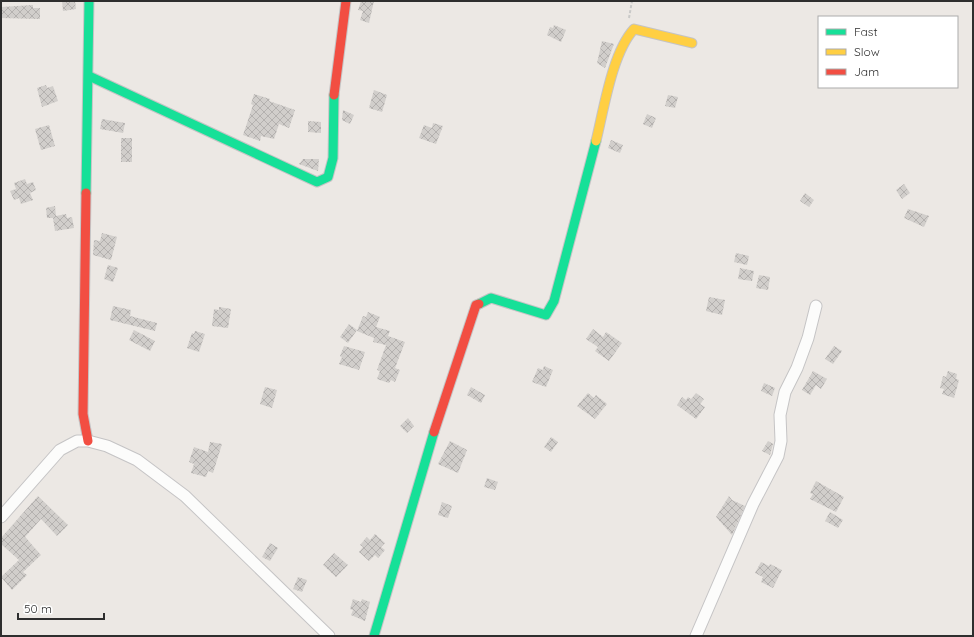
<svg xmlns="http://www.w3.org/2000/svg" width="974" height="637" viewBox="0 0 974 637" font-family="Quicksand,sans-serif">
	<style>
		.building { fill: url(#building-cross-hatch) }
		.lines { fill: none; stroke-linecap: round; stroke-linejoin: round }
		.street-casing { stroke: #c5c4c5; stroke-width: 13 }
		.fast-casing { stroke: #c5c4c5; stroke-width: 11 }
		.slow-casing { stroke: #c5c4c5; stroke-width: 11 }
		.jam-casing { stroke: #c5c4c5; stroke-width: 11 }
		.path { stroke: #c9c9c8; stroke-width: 2; stroke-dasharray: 3 2; stroke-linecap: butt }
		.street { stroke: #fcfcfb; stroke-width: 11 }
		.fast { stroke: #16e098; stroke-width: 9 }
		.slow { stroke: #ffcf43; stroke-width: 9 }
		.jam { stroke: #f24e42; stroke-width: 9 }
	</style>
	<defs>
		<pattern id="building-cross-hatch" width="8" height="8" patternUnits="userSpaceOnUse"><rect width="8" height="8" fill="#d1cecb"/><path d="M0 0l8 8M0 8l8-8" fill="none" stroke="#b4b1af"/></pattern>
	</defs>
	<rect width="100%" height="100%" fill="#ece8e4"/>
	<g class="building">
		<path d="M62,1H75L76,9L63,11Z"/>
		<path d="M361,1H374L369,23L360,20L363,11L358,10Z"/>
		<path d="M33,5V8H40V19L1,18V7Z"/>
		<path d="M554,25L566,30L561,42L547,35L550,27L553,28Z"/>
		<path d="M602,41L614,44L605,68L597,63Z"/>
		<path d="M46,85L47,88L53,86L58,101L42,107L37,88Z"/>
		<path d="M374,90L387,95L382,112L369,108Z"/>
		<path d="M254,94L270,99L269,101L295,110L289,128L279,124L274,139L261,136L260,141L243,135L253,105L251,104Z"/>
		<path d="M668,95L678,97L675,108L665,106Z"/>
		<path d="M343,110L354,115L350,124L342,120Z"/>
		<path d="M647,114L656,118L652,128L643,124Z"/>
		<path d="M102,119L125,123L123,133L100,129Z"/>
		<path d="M308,121L321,122V133L308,132Z"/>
		<path d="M433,123L443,126L436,144L419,138L424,125L432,128Z"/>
		<path d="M49,125L55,146L41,150L35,129Z"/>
		<rect x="121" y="138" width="11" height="24"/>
		<path d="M611,140L623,145L620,153L608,148Z"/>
		<path d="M303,159H319L318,171L299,164Z"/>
		<path d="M25,179L27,184L33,182L36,190L30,193L33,200L21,204L19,198L14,200L10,191L16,189L14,183Z"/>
		<path d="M904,184L910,193L902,199L896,190Z"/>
		<path d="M805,193L814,200L809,207L800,201Z"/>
		<path d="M55,206L56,216L66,214L67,218L72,217L74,228L55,231L53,218H47L46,208Z"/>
		<path d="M908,209L929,216L924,227L904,218Z"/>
		<path d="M102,233L117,237L111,260L93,255L94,240L100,241Z"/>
		<path d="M736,253L749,256L747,265L734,262Z"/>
		<path d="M108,265L118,268L113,282L104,279Z"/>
		<path d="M740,268L754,271L752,281L738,279Z"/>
		<path d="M759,275L770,277L768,290L756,288Z"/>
		<path d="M709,297L725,300L722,315L706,311Z"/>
		<path d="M113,306L131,310L130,316L157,323L155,331L110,320Z"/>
		<path d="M219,307L231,309L228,328L212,326L214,309L219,310Z"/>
		<path d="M368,312L380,317L376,327L390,331L388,336L405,342L395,368L400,370L395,382L391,380L389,383L377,379L380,371L377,370L386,345L373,342L374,338L357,331L363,316L366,317Z"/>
		<path d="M349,324L357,330L348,343L340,337Z"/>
		<path d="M593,329L603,337L606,332L622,343L609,361L595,351L598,347L586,339Z"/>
		<path d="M134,330L155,341L150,351L129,340Z"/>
		<path d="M195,331L205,334L199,352L187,348L192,333L194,334Z"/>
		<path d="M344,346L365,352L359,370L339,364L342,357L340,356Z"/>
		<path d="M834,346L842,351L833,364L825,359Z"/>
		<path d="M544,366L553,370L546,387L532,382L538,368L543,370Z"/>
		<path d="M813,371L827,379L821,389L816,385L810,395L802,390Z"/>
		<path d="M948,371L957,374L956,379L959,380L954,398L942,394L944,389L940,388L943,376L946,377Z"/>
		<path d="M764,383L775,388L772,396L761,391Z"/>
		<path d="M265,387L277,390L272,408L260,404Z"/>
		<path d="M471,387L485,395L481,403L467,395Z"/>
		<path d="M588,393L594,398L596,395L607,404L595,419L577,406Z"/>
		<path d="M696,393L704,399L700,404L705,407L696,419L677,405L682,397L686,400L688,397L691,399Z"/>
		<path d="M408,418L414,426L407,433L400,426Z"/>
		<path d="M551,437L558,442L551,452L544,447Z"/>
		<path d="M450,441L467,450L458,473L438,464Z"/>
		<path d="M768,441L773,444L770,455L762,451Z"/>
		<path d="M210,442L222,444L213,473L208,471L206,477L191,473L194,464L189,462L194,447L208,452Z"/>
		<path d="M487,478L498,482L495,490L484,487Z"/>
		<path d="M816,481L844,497L836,512L810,499L813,494L810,493Z"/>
		<path d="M38,496L68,525L57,536L41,519L25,537L41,555L23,572L27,575L12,590L1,577L19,560L1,544V538Z"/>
		<path d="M729,496L732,500L745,506L732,535L716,517Z"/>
		<path d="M442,502L452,506L448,518L438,515Z"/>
		<path d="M830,512L843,520L838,528L825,521Z"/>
		<path d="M375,534L385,543L381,547L385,550L378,558L375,555L369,561L359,552L363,547L360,545L367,537L370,540Z"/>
		<path d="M270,543L278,548L270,561L262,557Z"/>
		<path d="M334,553L348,565L336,577L323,565Z"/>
		<path d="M761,562L769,566L770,564L782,570L773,588L761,582L763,577L755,573Z"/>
		<path d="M298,577L307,580L302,592L293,589Z"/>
		<path d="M353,599L361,602L362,599L370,602L365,621L351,615L353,610L350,609Z"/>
	</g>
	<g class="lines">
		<defs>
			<g id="street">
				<path d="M1,517L60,450L77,441H88L107,446L137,460L185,496L329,636"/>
				<path d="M696,636L753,504L778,456L781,441L780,415L785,392L797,368L808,338L816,306"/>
			</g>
			<g id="fast">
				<path d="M89,76L317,182L328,177L333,158L334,95"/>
				<path d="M86,193L89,1"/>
				<path d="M479,304L491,298L546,315L554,301L596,141"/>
				<path d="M374,636L434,432"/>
			</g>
			<path id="slow" d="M596,141C604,109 612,53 634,29L692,43"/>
			<g id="jam">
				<path d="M334,95L346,1"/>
				<path d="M86,193L83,414L88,441"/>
				<path d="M434,432L476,305L479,304"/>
			</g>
		</defs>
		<use href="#street" class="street-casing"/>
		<use href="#fast" class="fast-casing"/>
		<use href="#slow" class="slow-casing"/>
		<use href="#jam" class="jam-casing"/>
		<path class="path" d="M629,18L632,1"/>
		<use href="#street" class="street"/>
		<use href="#fast" class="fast"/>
		<use href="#slow" class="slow"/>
		<use href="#jam" class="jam"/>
	</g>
	<rect width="974" height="637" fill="none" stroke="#2e2e2e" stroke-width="4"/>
	<rect x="818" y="16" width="140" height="72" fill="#ffffff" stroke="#ababab"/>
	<rect x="826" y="29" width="20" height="6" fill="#16e098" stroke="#ababab"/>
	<text x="854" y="36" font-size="12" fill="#2e2e2e">Fast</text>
	<rect x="826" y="49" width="20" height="6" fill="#ffcf43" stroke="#ababab"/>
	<text x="854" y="56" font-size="12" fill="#2e2e2e">Slow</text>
	<rect x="826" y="69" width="20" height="6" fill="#f24e42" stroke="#ababab"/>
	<text x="854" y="76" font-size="12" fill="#2e2e2e">Jam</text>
	<path d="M18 613v6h86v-6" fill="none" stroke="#2e2e2e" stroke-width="2"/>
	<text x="24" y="613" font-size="12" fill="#2e2e2e" stroke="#ffffff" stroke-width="3" paint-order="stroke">50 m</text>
</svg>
